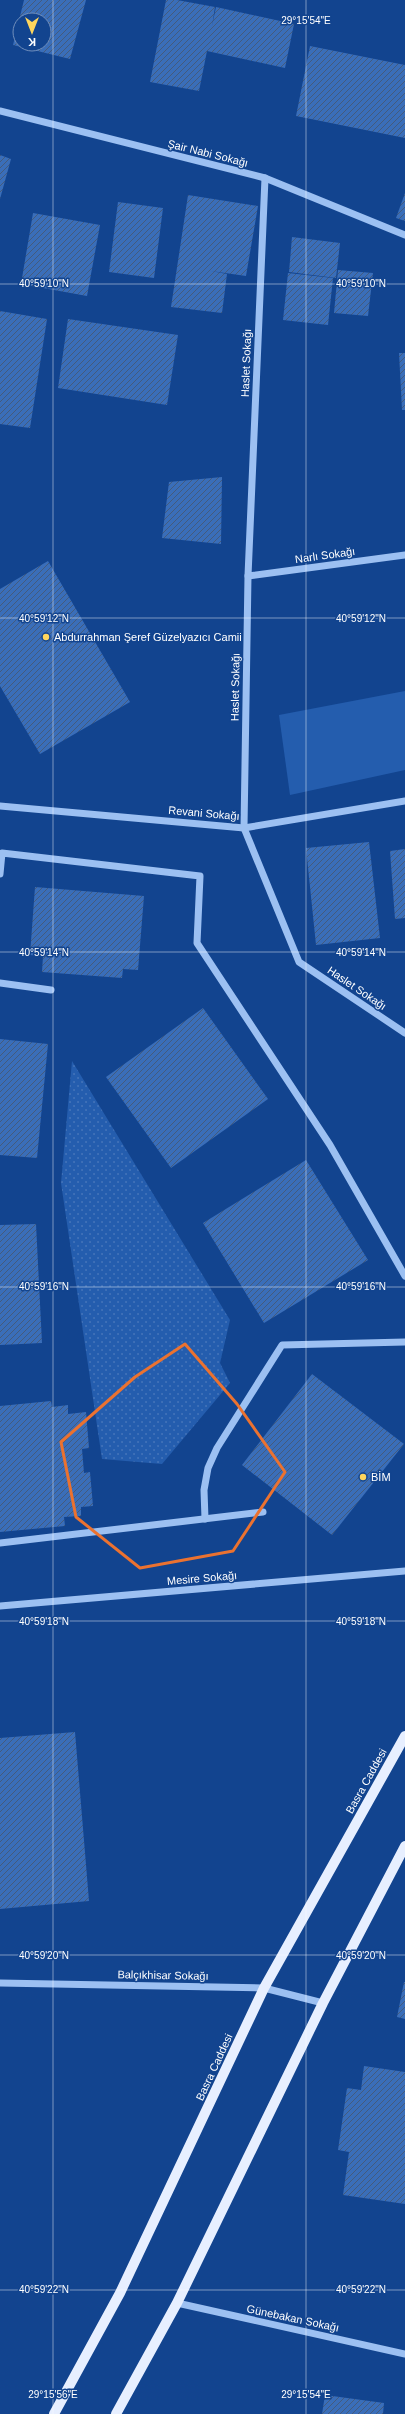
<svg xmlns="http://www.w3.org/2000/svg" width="405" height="2414" viewBox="0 0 405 2414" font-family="Helvetica,sans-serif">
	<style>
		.grass { fill: url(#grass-dots) }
		.park { fill: #245dae }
		.building { fill: url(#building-hatch); fill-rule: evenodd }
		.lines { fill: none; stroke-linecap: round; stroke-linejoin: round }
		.minor { stroke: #9cc0f2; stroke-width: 7 }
		.major { stroke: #e7efff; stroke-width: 10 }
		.marked { fill: none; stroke: #eb7230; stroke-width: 3; stroke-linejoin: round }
		.ticks { fill: none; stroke: #fff; stroke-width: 1; stroke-opacity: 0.45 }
		.poi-dot { fill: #ffd65d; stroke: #12448f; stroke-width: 1.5 }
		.labels { text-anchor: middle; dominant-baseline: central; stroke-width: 3; stroke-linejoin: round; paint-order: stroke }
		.street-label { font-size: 11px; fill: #fff; stroke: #12448f }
		.poi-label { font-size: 11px; fill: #fff; stroke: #12448f; text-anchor: start }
		.ticks-label { font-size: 10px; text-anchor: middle; fill: #fff; stroke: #12448f; stroke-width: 3; stroke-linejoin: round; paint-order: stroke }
	</style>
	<defs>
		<pattern id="grass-dots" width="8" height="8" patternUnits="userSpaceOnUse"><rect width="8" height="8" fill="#245dae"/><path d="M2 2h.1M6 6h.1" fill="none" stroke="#4575ba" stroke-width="1.8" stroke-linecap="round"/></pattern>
		<pattern id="building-hatch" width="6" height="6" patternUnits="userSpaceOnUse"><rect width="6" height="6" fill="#3a6eb9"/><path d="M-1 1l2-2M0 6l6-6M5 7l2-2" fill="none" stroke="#445b7d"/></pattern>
	</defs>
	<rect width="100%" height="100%" fill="#12448f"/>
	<path class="grass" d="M72,1061L230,1320L220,1363L230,1383L162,1464L102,1459L61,1183Z"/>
	<path class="park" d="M405,691V770L290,795L279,715Z"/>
	<g class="building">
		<path d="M24,0H86L70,59L13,45ZM20,20H44V44H20Z"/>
		<path d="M166,0H177L215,7L212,26L216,7L294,24L285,68L207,51L199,91L150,82Z"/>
		<path d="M310,46L405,65V138L296,116Z"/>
		<path d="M0,155L11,159L0,199Z"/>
		<path d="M405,193V221L396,218Z"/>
		<path d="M188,195L258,206L246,276L211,271L227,274L222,313L171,307Z"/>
		<path d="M118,202L163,208L154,278L109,272Z"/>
		<path d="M33,213L100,225L87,296L21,284Z"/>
		<path d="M292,237L340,243L336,278L289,272Z"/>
		<path d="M338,270L373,273L368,316L334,313Z"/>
		<path d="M288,273L333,278L328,325L283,320Z"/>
		<path d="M0,311L47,319L30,428L0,424Z"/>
		<path d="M68,319L178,335L167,405L58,388Z"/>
		<path d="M399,353H405V410H402Z"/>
		<path d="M222,477L221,544L162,538L169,482Z"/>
		<path d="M48,561L130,702L40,754L0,686V589Z"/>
		<path d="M369,842L380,938L316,945L306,848Z"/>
		<path d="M405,849V918L395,919L390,851Z"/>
		<path d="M35,887L144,896L138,970L123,969L122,978L42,972L43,956L30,955Z"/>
		<path d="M203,1008L268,1099L171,1168L106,1077Z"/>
		<path d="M0,1039L48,1044L37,1158L0,1155Z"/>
		<path d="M306,1160L368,1260L264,1323L203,1223Z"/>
		<path d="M36,1224L42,1343L0,1345V1225Z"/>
		<path d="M312,1374L404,1444L332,1535L242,1465Z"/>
		<path d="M51,1401L52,1407L68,1405V1414L86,1412L89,1448L82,1449L84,1473L90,1472L93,1506L81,1507V1516L64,1517L65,1526L0,1532V1406Z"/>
		<path d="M75,1732L89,1901L0,1909V1738Z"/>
		<path d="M404,1982H405V2019L397,2017Z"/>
		<path d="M364,2066L405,2072V2204L343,2195L349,2152L338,2150L347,2088L361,2090Z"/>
		<path d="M325,2395L384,2403L383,2414H322Z"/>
	</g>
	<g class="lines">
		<g class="minor">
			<path d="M0,111L265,178L405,235"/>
			<path d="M265,178L248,576L244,828L299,962L405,1033"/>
			<path d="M248,576L405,555"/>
			<path d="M0,806L244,828L405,801"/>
			<path d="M0,874L2,853L200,876L197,943L330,1145L405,1276"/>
			<path d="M0,983L51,990"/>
			<path d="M205,1519L204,1490L208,1468L217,1448L282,1345L405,1342"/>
			<path d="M0,1543L263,1512"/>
			<path d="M0,1606L405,1571"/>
			<path d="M0,1983L264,1988L323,2003"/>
			<path d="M177,2303L405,2354"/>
		</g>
		<g class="major">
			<path d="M54,2414L120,2293L264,1988L405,1736"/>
			<path d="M116,2414L177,2303L323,2003L405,1846"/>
		</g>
	</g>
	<path class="marked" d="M185,1344L237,1404L285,1472L233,1551L140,1568L76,1517L61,1442L135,1377Z"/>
	<path class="ticks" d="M53,0V2414M306,0V2414M0,284H405M0,618H405M0,952H405M0,1287H405M0,1621H405M0,1955H405M0,2290H405"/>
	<g class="poi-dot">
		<circle cx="46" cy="637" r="4"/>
		<circle cx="363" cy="1477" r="4"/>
	</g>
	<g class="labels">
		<g class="street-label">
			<text transform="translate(208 153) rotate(14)">Şair Nabi Sokağı</text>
			<text transform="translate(246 363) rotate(-88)">Haslet Sokağı</text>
			<text transform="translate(325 555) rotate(-8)">Narlı Sokağı</text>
			<text transform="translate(235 687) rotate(-89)">Haslet Sokağı</text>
			<text transform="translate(204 813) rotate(5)">Revani Sokağı</text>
			<text transform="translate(357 988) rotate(34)">Haslet Sokağı</text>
			<text transform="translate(202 1578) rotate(-5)">Mesire Sokağı</text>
			<text transform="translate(366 1781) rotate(-61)">Basra Caddesi</text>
			<text transform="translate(163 1975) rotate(1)">Balçıkhisar Sokağı</text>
			<text transform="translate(214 2067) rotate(-65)">Basra Caddesi</text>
			<text transform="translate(293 2318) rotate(12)">Günebakan Sokağı</text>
		</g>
		<g class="poi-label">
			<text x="54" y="637">Abdurrahman Şeref Güzelyazıcı Camii</text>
			<text x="371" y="1477">BİM</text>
		</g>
	</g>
	<g class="ticks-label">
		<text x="306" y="24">29°15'54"E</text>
		<text x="361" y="287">40°59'10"N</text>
		<text x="44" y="287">40°59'10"N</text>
		<text x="361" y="622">40°59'12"N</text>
		<text x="44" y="622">40°59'12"N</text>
		<text x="44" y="956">40°59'14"N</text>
		<text x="361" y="956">40°59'14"N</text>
		<text x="44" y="1290">40°59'16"N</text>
		<text x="361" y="1290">40°59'16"N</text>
		<text x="361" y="1625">40°59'18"N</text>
		<text x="44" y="1625">40°59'18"N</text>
		<text x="361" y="1959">40°59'20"N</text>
		<text x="44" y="1959">40°59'20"N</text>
		<text x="361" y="2293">40°59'22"N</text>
		<text x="44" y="2293">40°59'22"N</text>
		<text x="53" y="2398">29°15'56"E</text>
		<text x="306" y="2398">29°15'54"E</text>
	</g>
	<g transform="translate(32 32) rotate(180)"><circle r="19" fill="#12448f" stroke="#718fbc"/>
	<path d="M0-3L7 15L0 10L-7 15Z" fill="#ffd65d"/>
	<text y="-6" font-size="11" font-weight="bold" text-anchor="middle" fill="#ffffff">K</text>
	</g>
</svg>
